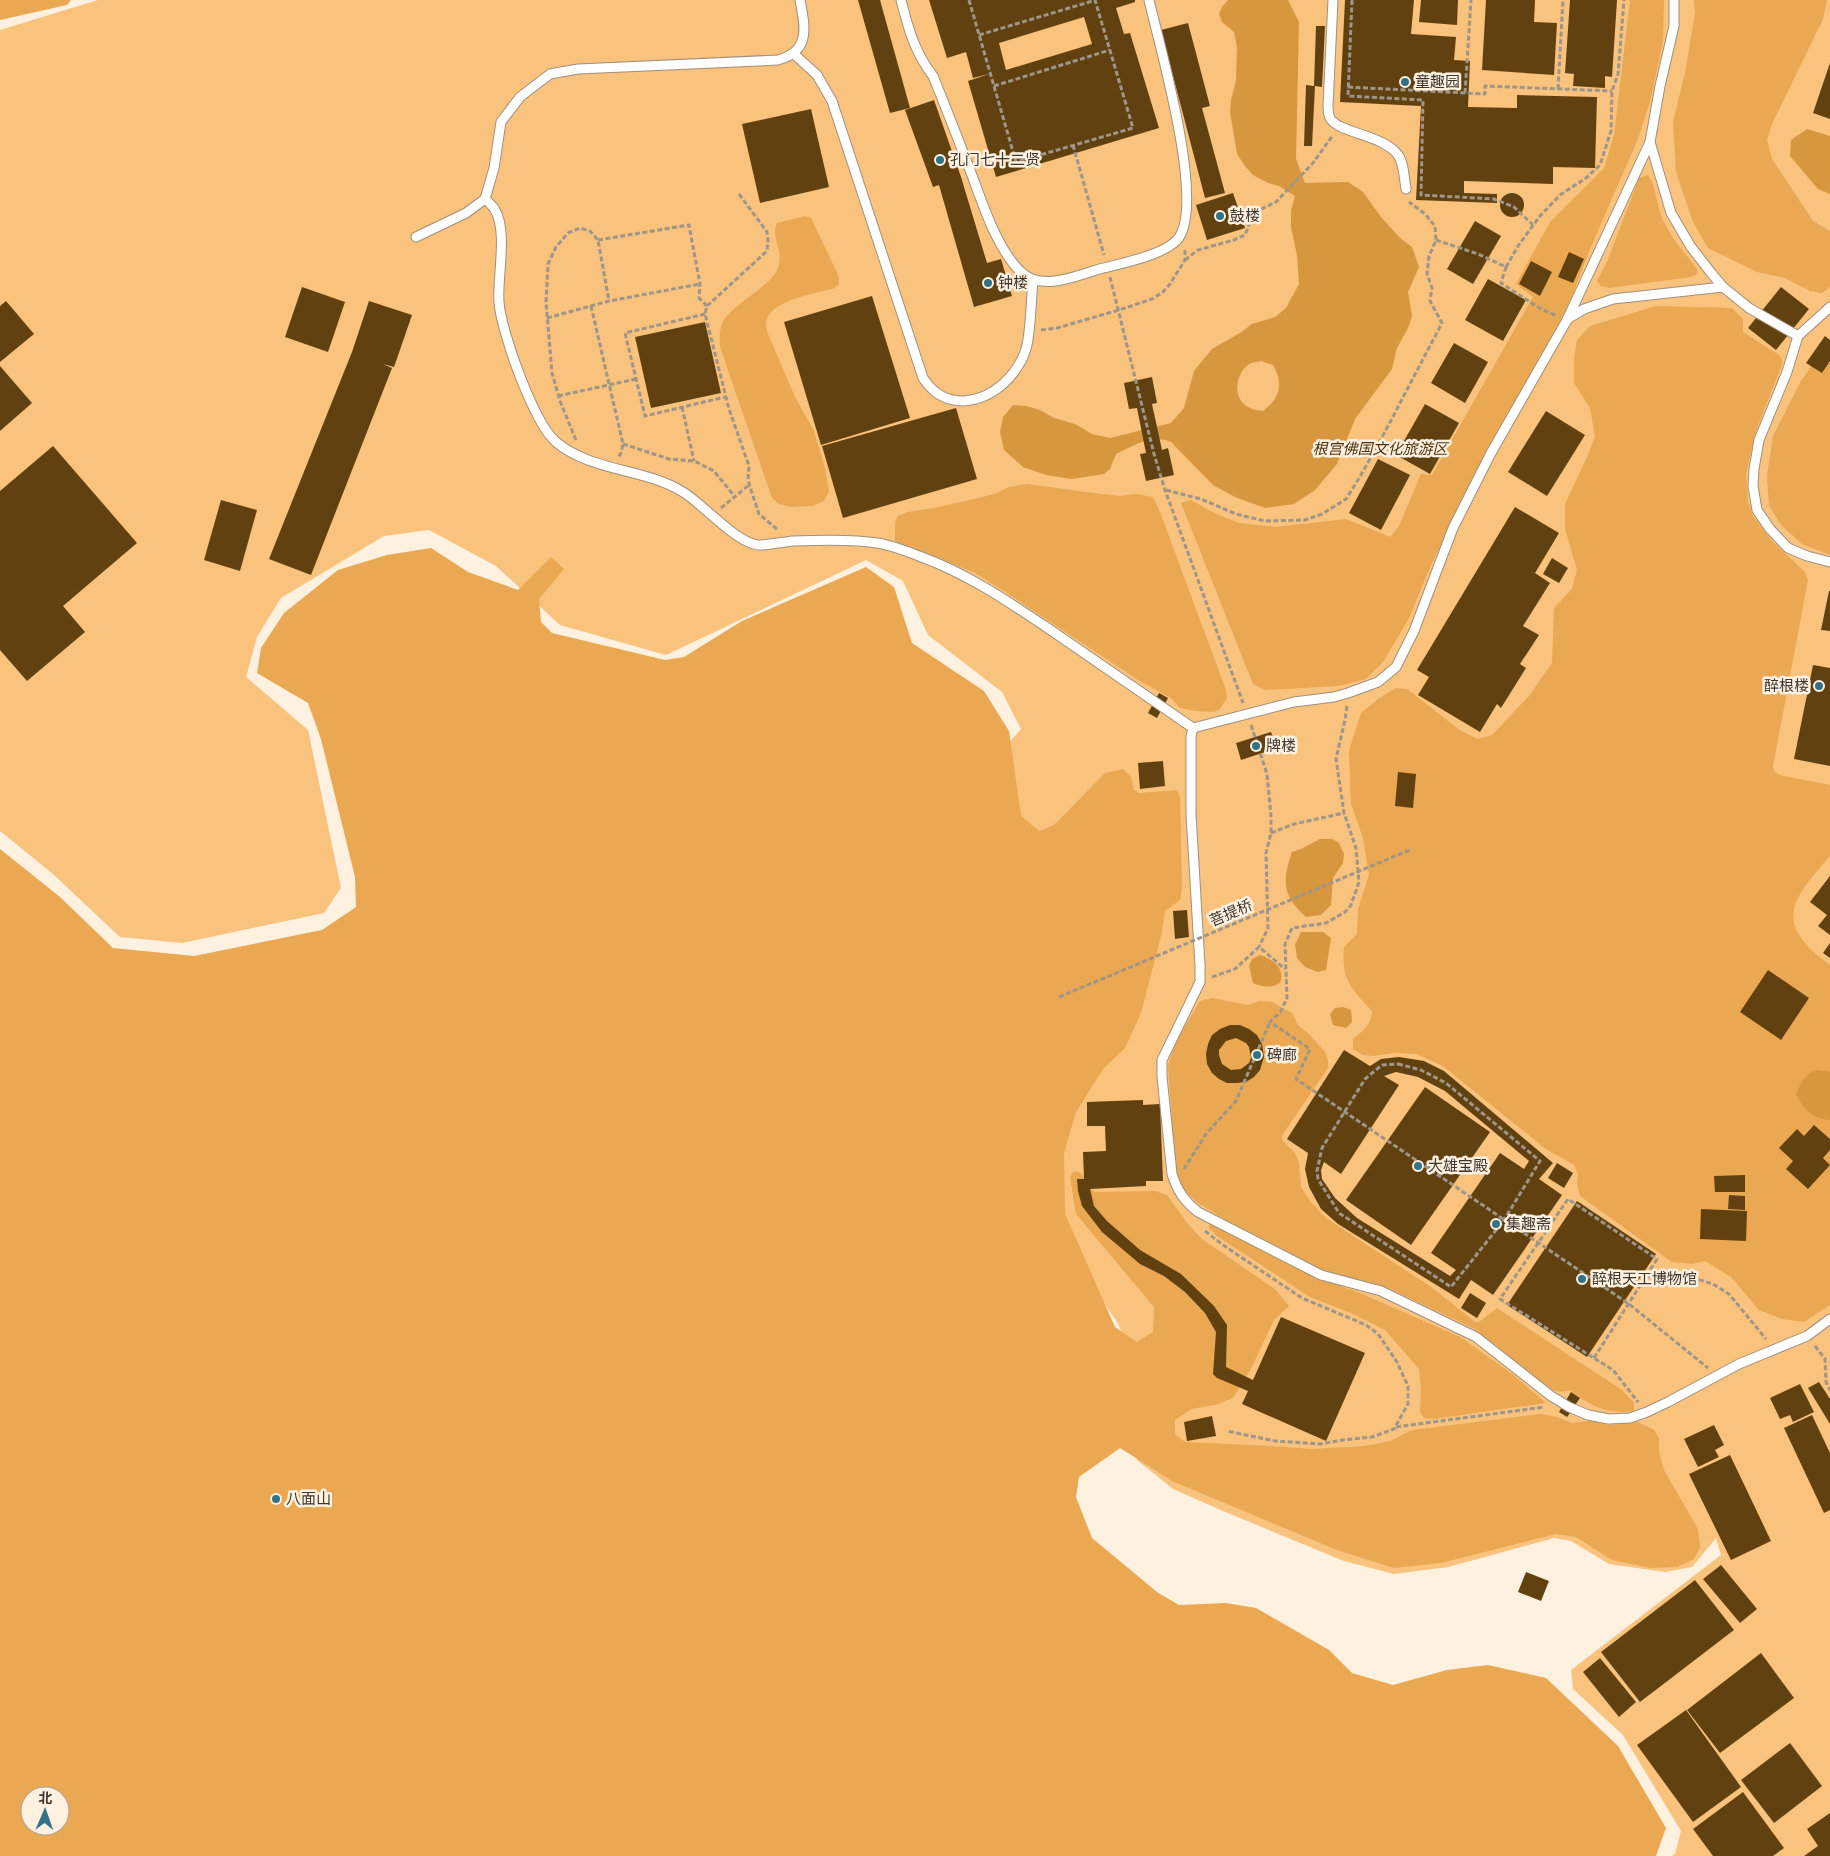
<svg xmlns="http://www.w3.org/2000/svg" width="1830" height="1856" viewBox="0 0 1830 1856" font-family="'Roboto Serif','Noto Sans SC',serif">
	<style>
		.green { fill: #f9c27d }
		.forest { fill: #e9a851; fill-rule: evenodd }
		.water { fill: #d7973e; fill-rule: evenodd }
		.building { fill: #624111; fill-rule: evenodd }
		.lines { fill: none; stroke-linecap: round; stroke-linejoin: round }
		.lane-casing { stroke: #a0907d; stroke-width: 11 }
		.path { stroke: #9f9588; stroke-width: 3; stroke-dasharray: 5 2.5; stroke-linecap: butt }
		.lane { stroke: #fff; stroke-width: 9 }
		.path-bridge { stroke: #9f9588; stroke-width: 3; stroke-dasharray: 5 2.5; stroke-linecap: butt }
		.poi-dot { fill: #337387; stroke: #fff1e0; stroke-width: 2 }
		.labels { text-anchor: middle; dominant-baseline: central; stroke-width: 5; stroke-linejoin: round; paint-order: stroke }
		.poi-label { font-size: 15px; fill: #3d362e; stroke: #fff1e0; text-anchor: start }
		.park-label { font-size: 15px; font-style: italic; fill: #4c320d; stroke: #fff1e0 }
		.street-label { font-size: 15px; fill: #3d362e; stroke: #fff1e0 }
	</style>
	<rect width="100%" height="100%" fill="#fff1e0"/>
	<path class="green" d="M98,0H1830V1856H1672L1675,1854L1681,1831L1623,1735L1573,1689L1571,1670L1721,1555L1716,1538L1692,1567L1665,1572L1609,1564L1571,1541L1554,1538L1448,1567L1394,1574L1344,1561L1223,1511L1173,1489L1137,1460L1129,1353L1118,1323L1040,1212L981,775L1021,729L1002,692L928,635L903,581L866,560L666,655L560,625L496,566L429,530L384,536L281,598L257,637L246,677L308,730L341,888L324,913L182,943L120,937L53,874L0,831V30Z"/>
	<g class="forest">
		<path d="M0,0H71L67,5L0,20Z"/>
		<path d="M1630,0H1664L1663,41L1650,102L1638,139L1590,249L1571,299L1559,323L1472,481L1432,563L1409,618L1384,661L1366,679L1339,686L1265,690L1253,684L1181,503L1191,500L1212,512L1239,523L1276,527L1346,519L1390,537L1399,526L1421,474L1432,475L1533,297L1516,284L1550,222L1604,168L1614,135Z"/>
		<path d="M1694,0H1827L1823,19L1772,124L1767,140L1772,159L1813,221L1830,231V287L1822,293L1810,291L1785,278L1757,272L1708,248L1693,222L1676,172L1673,122L1685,73L1695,13Z"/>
		<path d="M1648,175C1657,188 1656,206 1663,220C1671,238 1685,253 1697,269V274L1691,277L1609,288L1601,286L1597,281L1607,262L1639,178Z"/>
		<path d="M805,216L811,218L839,277V284L835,288C817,293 773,300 767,319C765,324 767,329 768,334L795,397L814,431L825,468L829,491L824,501L812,506L791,507L779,504L772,498L720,347C720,339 719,331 722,324C729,307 762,291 774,275C789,255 769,239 777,223Z"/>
		<path d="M1656,306L1732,308L1743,319V332L1779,355L1783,362L1756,431L1751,451L1746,475L1748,502L1753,516L1772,541L1805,572L1808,580L1773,766L1774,771L1779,775L1830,785V856C1790,902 1773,923 1830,965V1305L1804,1322L1782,1319L1759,1310L1731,1277L1705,1261L1692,1264L1672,1262L1580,1196L1577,1184L1578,1174L1574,1165L1546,1149L1443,1066L1416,1054L1394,1053L1373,1056L1363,1055L1353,1049V1039C1363,1031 1372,1024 1372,1011C1351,988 1341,980 1344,947L1357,934L1358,909L1369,875L1363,838L1351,804L1349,750L1361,713L1378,699L1396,688L1407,689L1461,731L1478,739L1492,735L1529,696L1552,663L1554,608L1572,589L1577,570L1565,529V504L1588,455L1595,436L1590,408L1574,383V359L1577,340L1590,326Z"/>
		<path d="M1830,340V555L1802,544L1782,526L1769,506L1767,476L1773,436L1801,381Z"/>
		<path d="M1027,484L1093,493L1120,496L1136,494L1153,497L1160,512L1226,690L1227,698L1220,709L1214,712L1195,711L1180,708L1171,698L1138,680L1007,593L975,573L929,554L901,545L895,541V522L898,516L908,512L934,508L979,498L994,494L1009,487Z"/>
		<path d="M431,548L468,572L518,590L551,557L564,569L539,599L541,622L552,633L665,660L684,657L742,621L866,567L894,587L912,643L984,691L1009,731L1021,816L1039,831L1054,825L1105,773L1123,769L1131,777L1134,790L1139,793L1177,790L1180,797L1182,889L1180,900L1165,911L1161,936L1141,1013L1125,1048L1103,1069L1076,1112L1064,1153L1065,1214L1115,1327L1137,1342L1153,1332L1154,1307L1076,1214L1070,1177L1074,1171L1081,1173L1094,1192L1155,1191L1167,1195L1187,1223L1202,1239L1276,1290L1289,1306L1274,1320L1251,1369L1233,1398L1215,1405L1191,1409L1175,1420V1434L1185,1442L1270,1446L1312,1449L1364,1446L1390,1441L1412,1430L1541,1414L1557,1417L1572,1423L1590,1421L1611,1425L1638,1422L1654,1430L1659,1438V1452L1664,1470L1698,1529L1700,1547L1694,1559L1677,1567L1651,1568L1612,1560L1576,1537L1556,1534L1441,1563L1394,1568L1337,1550L1172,1481L1120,1448L1079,1477L1076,1497L1092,1538L1157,1592L1179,1605L1226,1603L1256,1608L1329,1650L1352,1673L1393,1685L1447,1670L1488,1665L1546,1678L1618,1746L1666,1828L1656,1856H0V849L60,897L113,948L194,956L322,930L356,907L355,877L321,739L308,703L257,673L261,648L284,613L338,570L387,555ZM30,1796H60V1826H30Z"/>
		<path d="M1212,998L1248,1005L1259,1001L1272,1002L1292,1013L1298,1025L1310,1035L1325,1052L1328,1060V1068L1283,1134L1282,1140L1295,1153L1299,1163L1301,1187L1310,1201L1326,1218L1434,1289L1475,1322H1479L1497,1308L1622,1390L1634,1403V1411C1609,1415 1589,1406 1570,1390C1558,1394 1552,1390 1541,1384L1473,1328L1388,1288L1316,1268L1229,1222L1198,1203L1183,1189L1175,1168L1168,1065L1176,1041L1200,1001Z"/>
		<path d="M1209,1223H1213L1310,1275L1360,1293L1460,1337L1511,1373L1546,1403L1434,1419L1424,1418L1420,1411L1421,1389L1419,1369L1385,1330L1351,1313L1310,1297L1217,1236L1209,1228Z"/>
	</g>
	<g class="water">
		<path d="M1228,0H1288L1299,22L1296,159L1305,183L1348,182L1363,192L1381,217L1400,238L1412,247L1419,267L1408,292L1412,316L1409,326L1397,348L1392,369L1355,419L1337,464L1315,490L1294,504L1265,508L1235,497L1213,485L1171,442C1152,434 1133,446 1116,454L1110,469L1104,474L1072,479L1046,475L1023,467L1004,450L1000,432L1003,417L1013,405L1026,406L1040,410L1054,418L1075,424L1092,434L1110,438L1171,423L1184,408L1194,371L1212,349L1240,333L1252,324L1275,317L1286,308L1299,284L1297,255L1291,228V210L1295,196L1279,186L1268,183L1253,175L1245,166L1237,154L1230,112L1231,100L1236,81L1237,47L1234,32L1222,22L1219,14L1222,7ZM1262,361L1273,365C1284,384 1280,398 1263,411C1256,410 1249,409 1244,404C1232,394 1237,370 1251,363C1254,362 1259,362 1262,361Z"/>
		<path d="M1807,129L1830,136V194L1818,189L1790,156L1791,140Z"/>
		<path d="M1320,839H1332L1339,843L1344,854L1343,863L1333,878L1331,905L1321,915L1306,917C1282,895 1282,881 1292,852L1301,849Z"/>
		<path d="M1301,932H1323L1331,938L1326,970L1318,972L1305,967L1297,958L1295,945Z"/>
		<path d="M1260,955C1272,959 1286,968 1280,983C1271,988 1263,987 1253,983L1249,966L1252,959Z"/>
		<path d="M1343,1007L1351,1010L1352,1022L1346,1028L1333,1025L1330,1014L1335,1008Z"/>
		<path d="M1817,1070L1830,1072V1120C1813,1119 1803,1109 1796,1094C1801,1083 1805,1074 1817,1070Z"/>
	</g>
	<g class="building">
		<path d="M858,0H880L910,108L890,113Z"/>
		<path d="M929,0H1135V2L1116,8L1124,34L1130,33L1159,128L996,177L968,81L989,74L973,78L966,52L947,58ZM1084,17L1092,44L1006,70L999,43Z"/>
		<path d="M1345,0H1414L1411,34L1456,37L1454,60L1470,61L1468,107L1517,108V95L1597,97L1595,168L1553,167V184L1464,181V193L1497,194V203L1416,200L1421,106L1340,102Z"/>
		<path d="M1421,0H1458L1457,25L1419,22Z"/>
		<path d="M1486,0H1535L1534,22L1557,23L1554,75L1482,70Z"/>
		<path d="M1570,0H1617L1612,77L1605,76V88L1573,86L1574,74L1565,73Z"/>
		<path d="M1188,23L1210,106L1202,108L1225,193L1205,198L1161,30Z"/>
		<path d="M1316,26H1325L1322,87L1315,86L1312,146H1304L1306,85L1314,86Z"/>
		<path d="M1830,63V119L1813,113Z"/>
		<path d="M934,100L961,177L987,263L1001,259L1012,296L974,307L939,185L933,187L905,110Z"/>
		<path d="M811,109L829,187L760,203L742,124Z"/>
		<circle cx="1512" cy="205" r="12"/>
		<path d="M1233,193L1245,228L1207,240L1196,205Z"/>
		<path d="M1475,221L1501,236L1473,284L1447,269Z"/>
		<path d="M1569,252L1584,259L1573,283L1558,277Z"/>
		<path d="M1531,261L1552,272L1540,296L1519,284Z"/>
		<path d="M1488,279L1526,300L1503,341L1465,320Z"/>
		<path d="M302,287L345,302L328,352L285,337Z"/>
		<path d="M1781,287L1809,309L1776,350L1748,328Z"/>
		<path d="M872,296L910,418L821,445L784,322Z"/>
		<path d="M6,301L34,334L0,362V306Z"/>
		<path d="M369,301L412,315L394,367L383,364L392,368L311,575L269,559L352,352Z"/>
		<path d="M705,322L721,393L651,408L635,337Z"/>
		<path d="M1825,336L1830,340V361L1822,373L1806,363Z"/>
		<path d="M1454,343L1488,362L1465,403L1431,383Z"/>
		<path d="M0,366L32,403L0,431Z"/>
		<path d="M1152,377L1157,403L1152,404L1162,450L1168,448L1174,475L1146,481L1140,454L1146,453L1137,408L1129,409L1124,383Z"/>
		<path d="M1425,404L1459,423L1430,474L1396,455Z"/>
		<path d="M956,408L977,479L843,518L822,446Z"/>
		<path d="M1546,411L1585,435L1547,496L1508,472Z"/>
		<path d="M53,446L137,543L63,606L85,632L27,681L0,650V491Z"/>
		<path d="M1378,459L1410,475L1381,530L1349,513Z"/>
		<path d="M221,500L257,510L240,571L204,560Z"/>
		<path d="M1515,507L1559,533L1535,573L1550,583L1523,626L1539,635L1520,664L1526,668L1501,708L1497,704L1480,732L1418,695L1429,677L1417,670Z"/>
		<path d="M1552,558L1568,568L1559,583L1543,574Z"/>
		<path d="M1829,591H1830V631L1821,630Z"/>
		<path d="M1813,665L1830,668V766L1794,759Z"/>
		<path d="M1159,693L1168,698L1157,718L1148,713Z"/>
		<path d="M1271,732L1277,748L1241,760L1236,743Z"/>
		<path d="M1163,761L1165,786L1140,789L1138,763Z"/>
		<path d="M1398,772L1416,774L1413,808L1395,806Z"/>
		<path d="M1830,876V935L1818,926L1827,915L1810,902Z"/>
		<path d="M1187,910L1189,937L1175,939L1173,911Z"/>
		<path d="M1830,943V958L1823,953Z"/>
		<path d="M1768,970L1809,998L1781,1040L1740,1012Z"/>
		<path d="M1230,1025H1240L1249,1029L1257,1035L1262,1044L1264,1057L1260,1070L1254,1077L1246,1082L1237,1083H1227L1219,1079L1212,1073L1207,1064L1206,1054L1208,1044L1212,1035L1220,1029ZM1236,1038L1246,1043L1249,1047L1251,1058L1249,1063L1241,1069L1231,1070L1222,1064L1219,1055V1050L1226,1041Z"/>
		<path d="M1344,1050L1370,1066L1381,1059L1399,1057L1424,1061L1444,1071L1553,1163L1539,1179L1562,1195L1493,1295L1471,1280L1459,1299L1338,1224L1321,1209L1309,1187L1305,1169L1308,1153L1287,1139ZM1396,1072L1418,1077L1445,1091L1529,1161L1524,1169L1500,1153L1431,1253L1456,1270L1450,1276L1357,1218L1335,1198L1322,1179L1321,1170L1324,1162L1341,1174L1399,1085L1384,1076Z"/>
		<path d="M1425,1087L1490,1132L1411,1245L1346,1200Z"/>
		<path d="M1143,1100V1105L1160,1104L1163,1181H1146V1186L1090,1189L1094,1206L1107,1221L1140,1250L1181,1274L1214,1306L1227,1325L1226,1367L1253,1380L1281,1317L1365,1353L1326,1441L1242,1404L1248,1391L1217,1378L1213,1374L1216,1332L1205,1313L1185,1292L1164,1276L1140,1264L1102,1232L1082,1206L1078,1191L1077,1179H1084L1083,1152L1106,1151L1105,1126H1087V1102Z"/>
		<path d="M1814,1125L1830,1139V1150L1823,1158L1830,1165L1808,1189L1786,1169L1793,1161L1779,1148L1797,1129L1804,1136Z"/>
		<path d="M1557,1163L1573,1173L1564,1188L1548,1178Z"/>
		<path d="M1745,1175V1192H1715L1714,1176Z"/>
		<path d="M1729,1195L1745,1196V1210L1728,1209Z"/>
		<path d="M1577,1201L1656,1254L1587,1357L1507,1305Z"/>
		<path d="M1701,1209L1747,1211L1746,1241L1700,1239Z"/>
		<path d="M1470,1293L1486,1303L1477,1318L1461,1308Z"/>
		<path d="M1819,1382L1830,1399V1424L1808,1388Z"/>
		<path d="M1800,1384L1814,1412L1793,1422L1790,1415L1780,1419L1770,1398Z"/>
		<path d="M1571,1392L1580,1398L1567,1417L1559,1412Z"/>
		<path d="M1812,1415L1830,1453V1510L1824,1513L1784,1428Z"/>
		<path d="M1212,1416L1216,1436L1187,1441L1184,1422Z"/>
		<path d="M1714,1425L1724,1445L1715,1450L1719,1457L1698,1467L1684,1439Z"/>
		<path d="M1730,1455L1771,1541L1731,1560L1689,1474Z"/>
		<path d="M1721,1565L1757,1609L1740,1623L1703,1579Z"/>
		<path d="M1526,1572L1549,1581L1541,1601L1518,1592Z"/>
		<path d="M1695,1580L1734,1630L1640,1702L1601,1652Z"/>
		<path d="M1761,1653L1794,1698L1720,1753L1687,1710Z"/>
		<path d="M1600,1658L1636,1702L1619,1717L1583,1672Z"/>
		<path d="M1686,1710L1741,1787L1693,1822L1637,1745Z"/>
		<path d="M1790,1743L1822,1786L1774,1823L1741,1780Z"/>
		<path d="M1743,1792L1784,1848L1773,1856H1713L1693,1829Z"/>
		<path d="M1830,1813V1856H1804L1818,1846L1807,1829Z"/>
	</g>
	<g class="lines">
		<defs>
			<g id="lane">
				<path d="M901,0C908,28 915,53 933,76C947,110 960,144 973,178C984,208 998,250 1021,272C1040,291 1074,277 1096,270C1118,264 1162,256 1177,240C1207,207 1159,44 1149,0"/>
				<path d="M1333,0L1328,106C1328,110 1328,114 1330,118C1338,133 1384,135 1398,155C1404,163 1404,178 1406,189"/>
				<path d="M794,54L817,75L832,101L923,378C933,393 945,401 964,401C993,399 1017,376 1026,349C1031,331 1031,300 1033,280"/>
				<path d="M1650,142L1671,213L1691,247L1712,274L1723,287L1749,308L1798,336L1830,307"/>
				<path d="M485,199C488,202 493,206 495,210C508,232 497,277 499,302C501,332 534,423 556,442C592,472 644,468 683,492C703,504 737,544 759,545C770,545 782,542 793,541C817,540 854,539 877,543C891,545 906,551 919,556C969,574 1012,604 1055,633C1101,665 1147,696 1193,728"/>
				<path d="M416,237L466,213L485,199L494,168L501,122L520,97L550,74L578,69L778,60C811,51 805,27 800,0"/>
				<path d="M1567,319L1584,309L1613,299L1723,287"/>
				<path d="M1798,336L1787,372L1759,440L1754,469L1753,486L1757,510L1770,529L1788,548L1807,556L1830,562"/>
				<path d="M1193,728L1191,736V814L1200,965V982L1162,1060V1077L1172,1174C1177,1190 1184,1201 1198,1212L1321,1275L1381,1291L1476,1337L1551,1396L1569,1407L1588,1415L1609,1419L1630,1418L1647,1412L1668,1402L1739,1364L1807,1336L1830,1319"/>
				<path d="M1193,728L1294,702L1334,697L1348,693L1378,682L1396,667L1414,631L1453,528L1491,453L1567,320L1650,142L1660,86L1674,26V0"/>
			</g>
		</defs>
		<use href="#lane" class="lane-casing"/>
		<g class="path">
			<path d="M969,0L1016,162L1133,128L1095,0"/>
			<path d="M1352,0L1348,96L1423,100L1421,195L1494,199L1514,207L1533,225"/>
			<path d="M979,35L1096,0"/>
			<path d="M994,86L1110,50"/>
			<path d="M1348,87L1485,94V86L1612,91"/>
			<path d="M1558,89L1563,0"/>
			<path d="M1465,93L1471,0"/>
			<path d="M1073,145L1104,255"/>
			<path d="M739,194L767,232L768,241L767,251L707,306L705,314L729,409L749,466L748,480L752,493L759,514L778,530"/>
			<path d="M598,240L689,225L700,284L699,298L707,306"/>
			<path d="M1436,240L1478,254L1506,267L1501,283L1541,309L1555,315"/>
			<path d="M1185,260L1198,250L1234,240L1245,235L1253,215L1259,210L1276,202L1313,163L1333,135"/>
			<path d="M1506,267L1518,246L1540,216L1560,195L1586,178L1600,165L1611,131L1612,91L1618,74L1624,0"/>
			<path d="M1110,277L1154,454L1165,490L1243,703"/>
			<path d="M591,306L623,444L621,453L618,458"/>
			<path d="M705,314L625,333L645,416L725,397"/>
			<path d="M547,318L609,301L700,284"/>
			<path d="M1041,330L1057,328L1119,310L1152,299L1163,292L1170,284L1185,260V250"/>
			<path d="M558,396L636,379"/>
			<path d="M682,407L694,461"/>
			<path d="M576,440L560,401L552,373L546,302L548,264L556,247L568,233L580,228L590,231L598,240L609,301"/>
			<path d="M623,444L669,459L694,461L714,471L735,497"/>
			<path d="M1166,490L1201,499L1236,514L1265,521L1305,520L1322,514L1346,499L1358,480L1378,445L1442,323L1430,301L1432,288L1427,274L1429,256L1436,240L1435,226L1425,214L1409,202"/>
			<path d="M721,508L749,485"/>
			<path d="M1347,706L1345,720L1336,759L1344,813L1356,848L1359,882L1351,905L1345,912L1326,923L1292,928L1285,944L1287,998L1281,1011L1270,1022L1310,1049L1296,1079L1629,1304L1708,1368"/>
			<path d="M1251,725L1267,774L1271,815V833L1266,853L1268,928L1259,947"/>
			<path d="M1271,833L1294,824L1344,813"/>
			<path d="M1212,977L1235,969L1259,947L1285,969"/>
			<path d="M1398,1064L1421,1070L1446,1083L1540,1161L1504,1220L1451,1287L1339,1213L1318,1179L1317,1171L1322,1148L1365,1079L1382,1065Z"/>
			<path d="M1184,1169L1206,1134L1236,1101L1270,1022"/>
			<path d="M1205,1231L1223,1245L1302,1298L1366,1325L1378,1334L1397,1362L1408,1386V1404L1394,1429L1372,1437L1343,1440L1320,1444L1275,1441L1227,1431"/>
			<path d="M1647,1276L1670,1280L1697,1279L1713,1284L1729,1294L1766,1339"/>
			<path d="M1815,1346L1825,1359L1826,1382L1830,1390"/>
			<path d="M1594,1358L1657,1259L1568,1199L1500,1299L1613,1370L1638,1402"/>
			<path d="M1396,1427L1544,1407"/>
		</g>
		<use href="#lane" class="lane"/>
		<path class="path-bridge" d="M1059,997L1412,849"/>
	</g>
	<g class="poi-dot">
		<circle cx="1405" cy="82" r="5"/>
		<circle cx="940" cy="160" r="5"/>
		<circle cx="1220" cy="216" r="5"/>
		<circle cx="988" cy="283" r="5"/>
		<circle cx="1819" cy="686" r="5"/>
		<circle cx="1256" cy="746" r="5"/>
		<circle cx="1257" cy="1055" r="5"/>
		<circle cx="1418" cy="1166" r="5"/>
		<circle cx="1496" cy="1224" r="5"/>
		<circle cx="1582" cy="1279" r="5"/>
		<circle cx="276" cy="1499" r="5"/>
	</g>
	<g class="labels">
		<g class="poi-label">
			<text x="1415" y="82">童趣园</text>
			<text x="950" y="160">孔门七十二贤</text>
			<text x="1230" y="216">鼓楼</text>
			<text x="998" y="283">钟楼</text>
			<text x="1809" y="686" text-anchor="end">醉根楼</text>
			<text x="1266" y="746">牌楼</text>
			<text x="1267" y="1055">碑廊</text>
			<text x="1428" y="1166">大雄宝殿</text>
			<text x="1506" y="1224">集趣斋</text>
			<text x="1592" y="1279">醉根天工博物馆</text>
			<text x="286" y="1499">八面山</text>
		</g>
		<g class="park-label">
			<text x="1380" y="449">根宫佛国文化旅游区</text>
		</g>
		<g class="street-label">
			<text transform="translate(1231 913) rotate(-23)">菩提桥</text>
		</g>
	</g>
	<g transform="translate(45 1811) rotate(2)"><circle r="24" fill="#fff1e0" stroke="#b1a699"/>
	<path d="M0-4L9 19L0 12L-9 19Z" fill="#337387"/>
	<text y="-8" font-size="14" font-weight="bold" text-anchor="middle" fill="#3d362e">北</text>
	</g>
</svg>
